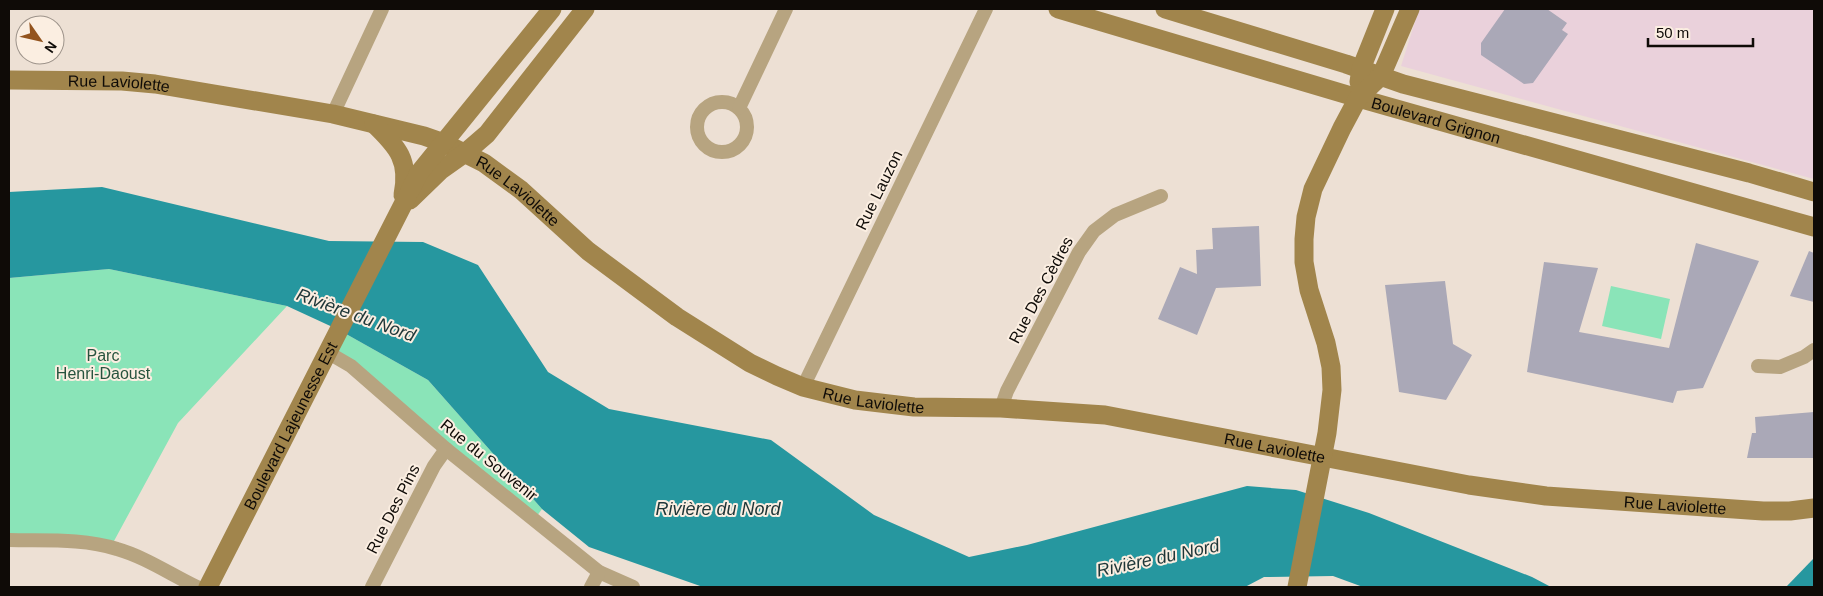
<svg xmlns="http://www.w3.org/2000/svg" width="1823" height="596" viewBox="0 0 1823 596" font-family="Helvetica,sans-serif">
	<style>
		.commercial { fill: #ead1db }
		.green { fill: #8ae4b8 }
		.water { fill: #26979f }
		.building { fill: #aaa8b7 }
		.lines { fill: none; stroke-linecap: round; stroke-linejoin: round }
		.street { stroke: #b7a480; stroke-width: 14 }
		.secondary { stroke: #a1854c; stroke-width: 19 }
		.labels { text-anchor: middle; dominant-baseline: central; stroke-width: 4; stroke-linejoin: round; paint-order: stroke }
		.street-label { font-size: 16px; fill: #0f0b07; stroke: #fbeee1 }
		.park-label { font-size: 16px; fill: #27533e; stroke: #fbeee1 }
		.water-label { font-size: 18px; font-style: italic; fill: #1e3638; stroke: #fbeee1 }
	</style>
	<rect width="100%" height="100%" fill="#ede0d4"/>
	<path class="commercial" d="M1419,9H1814V179L1401,66Z"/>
	<g class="green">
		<path d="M109,269L287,306L178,423L114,541L9,534V278Z"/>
		<path d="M1611,286L1670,299L1661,339L1602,326Z"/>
		<path d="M339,330L428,380L542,509L534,520L327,352Z"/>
	</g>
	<g class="water">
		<path d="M102,187L329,241L423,242L478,265L548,372L609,409L771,440L874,515L969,557L1027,545L1247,486L1296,490L1369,513L1532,577L1551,587H1363L1333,576L1264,577L1245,587H703L589,547L542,509L428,380L339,330L287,306L109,269L9,278V192Z"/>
		<path d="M1814,558V587H1786Z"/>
	</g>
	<g class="building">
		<path d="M1505,9H1547L1567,23L1562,30L1568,34L1533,83L1524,84L1481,55V43Z"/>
		<path d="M1259,226L1261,286L1216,288L1197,335L1158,319L1180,267L1197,274L1196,250L1213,249L1212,228Z"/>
		<path d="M1696,243L1759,261L1703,388L1677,391L1673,403L1527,372L1544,262L1598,268L1579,332L1669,348Z"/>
		<path d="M1809,251L1814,253V302L1790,296Z"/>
		<path d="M1445,281L1453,344L1472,355L1446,400L1399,392L1385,285Z"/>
		<path d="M1814,412V458H1747L1752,433H1756L1755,417Z"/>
	</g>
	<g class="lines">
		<g class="street">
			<circle cx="722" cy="127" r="25"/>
			<path d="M739,108L786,9"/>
			<path d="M333,114L382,9"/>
			<path d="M327,352L351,366L446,449L599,572L633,587"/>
			<path d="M1758,366L1780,367L1804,357L1814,350"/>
			<path d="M803,387L986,9"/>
			<path d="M1001,408L1007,391L1079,252L1094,231L1115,215L1161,196"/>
			<path d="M9,540C44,541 83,538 117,549C145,557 170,574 197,587"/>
			<path d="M372,587L434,466L446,449"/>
			<path d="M591,587L599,572"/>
		</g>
		<g class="secondary">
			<path id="s1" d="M1058,9L1358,98L1814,227"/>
			<path d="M1165,9L1346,64L1403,84L1749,173L1814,192"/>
			<path id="s2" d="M9,80L122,81L155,84L333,114L424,136L444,143L484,163L521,190L588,251L677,317L750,363L777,376L803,387L855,400L914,407L1001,408L1105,415L1469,485L1546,496L1763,511H1790L1814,508"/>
			<path d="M1359,82L1361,69L1385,9"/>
			<path d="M374,124C398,147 410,161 403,195"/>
			<path d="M410,200L441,170L465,153L487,134L585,9"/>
			<path id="s3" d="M208,587L419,173L552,9"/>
			<path d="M1297,587L1327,433L1332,390L1331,367L1326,343L1309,290L1304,262V239L1306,217L1313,189L1342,128L1358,98L1381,76L1410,9"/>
		</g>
	</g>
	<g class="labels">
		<g class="street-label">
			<text stroke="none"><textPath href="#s2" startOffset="110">Rue Laviolette</textPath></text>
			<text stroke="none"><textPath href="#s1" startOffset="394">Boulevard Grignon</textPath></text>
			<text transform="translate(879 190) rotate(-64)">Rue Lauzon</text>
			<text stroke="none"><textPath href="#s2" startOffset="530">Rue Laviolette</textPath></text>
			<text transform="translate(1041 290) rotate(-62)">Rue Des Cèdres</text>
			<text stroke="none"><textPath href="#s2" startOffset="950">Rue Laviolette</textPath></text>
			<text stroke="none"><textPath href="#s3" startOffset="181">Boulevard Lajeunesse Est</textPath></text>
			<text stroke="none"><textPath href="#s2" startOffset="1355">Rue Laviolette</textPath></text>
			<text transform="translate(489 460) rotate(39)">Rue du Souvenir</text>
			<text stroke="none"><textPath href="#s2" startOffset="1760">Rue Laviolette</textPath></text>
			<text transform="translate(393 509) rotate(-63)">Rue Des Pins</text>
		</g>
		<g class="park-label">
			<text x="103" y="355">Parc<tspan x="103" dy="18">Henri-Daoust</tspan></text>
		</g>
		<g class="water-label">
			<text transform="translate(356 315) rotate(20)">Rivière du Nord</text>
			<text x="718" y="509">Rivière du Nord</text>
			<text transform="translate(1158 558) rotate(-12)">Rivière du Nord</text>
		</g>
	</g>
	<rect width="1823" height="596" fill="none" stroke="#0f0b07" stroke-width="20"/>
	<g transform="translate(40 40) rotate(124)"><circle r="24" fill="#fbeee1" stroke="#9d938a"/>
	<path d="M0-4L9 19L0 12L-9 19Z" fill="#93531d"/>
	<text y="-8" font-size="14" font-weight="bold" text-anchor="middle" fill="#0f0b07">N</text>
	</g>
	<path d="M1648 38v8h105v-8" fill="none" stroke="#0f0b07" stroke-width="2.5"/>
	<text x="1656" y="38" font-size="15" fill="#0f0b07" stroke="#fbeee1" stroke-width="4" paint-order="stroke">50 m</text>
</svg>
